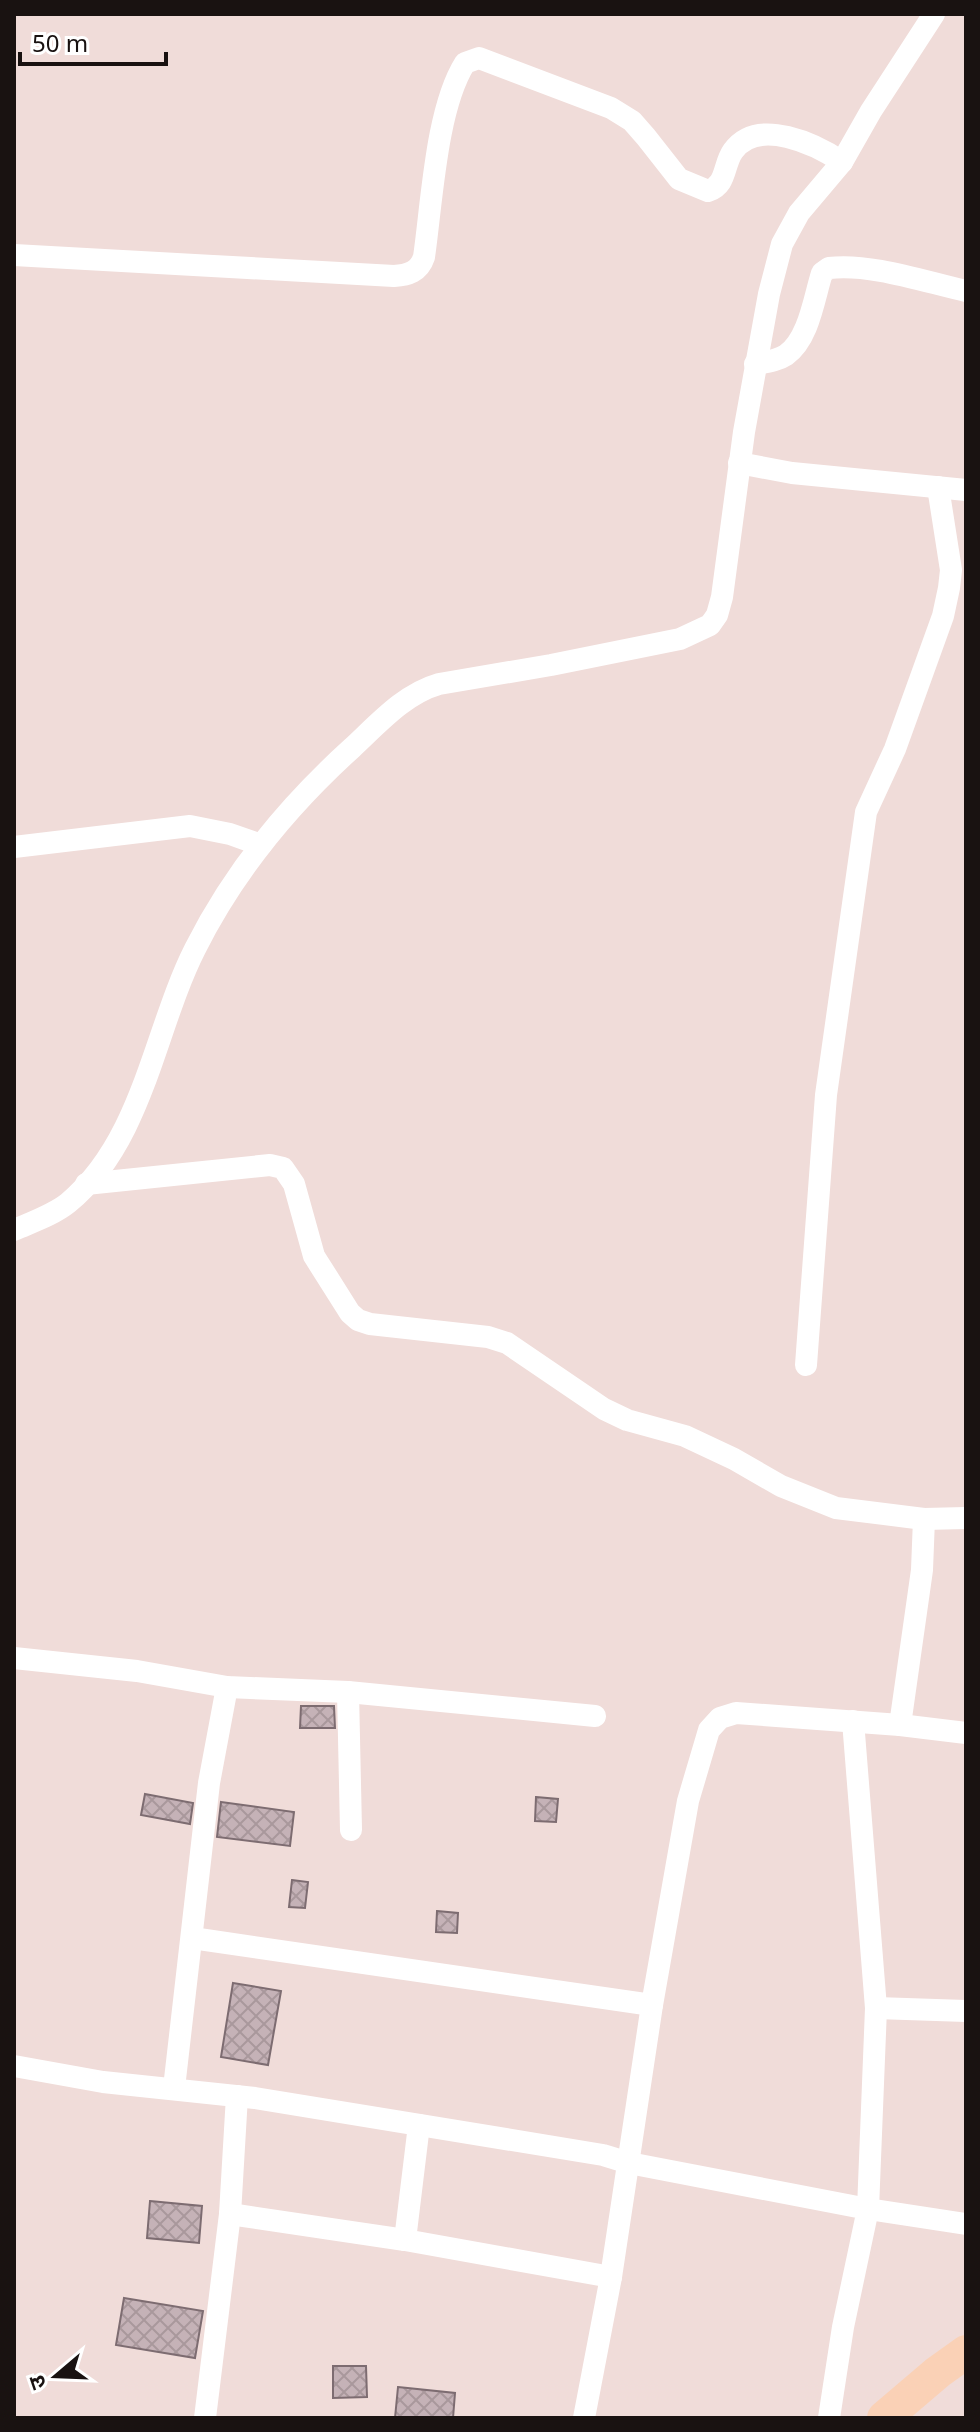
<svg xmlns="http://www.w3.org/2000/svg" width="980" height="2432" viewBox="0 0 980 2432" font-family="'Noto Sans','Noto Sans Devanagari',sans-serif">
	<style>
		.building { fill: url(#building-cross-hatch); stroke: #7d6c71; stroke-width: 2 }
		.lines { fill: none; stroke-linecap: round; stroke-linejoin: round }
		.minor { stroke: #fff; stroke-width: 22 }
		.primary { stroke: #fad1b6; stroke-width: 34 }
	</style>
	<defs>
		<pattern id="building-cross-hatch" width="8" height="8" patternUnits="userSpaceOnUse" patternTransform="scale(2)"><rect width="8" height="8" fill="#c5b2b7"/><path d="M0 0l8 8M0 8l8-8" fill="none" stroke="#a9989c"/></pattern>
	</defs>
	<rect width="100%" height="100%" fill="#f0dcd9"/>
	<g class="building">
		<path d="M301,1706H334L335,1728H300Z"/>
		<path d="M145,1794L193,1803L190,1824L141,1815Z"/>
		<path d="M536,1797L558,1799L556,1822L535,1821Z"/>
		<path d="M221,1802L294,1812L290,1846L217,1837Z"/>
		<path d="M292,1880L308,1882L305,1908L289,1907Z"/>
		<path d="M437,1911L458,1913L457,1933L436,1932Z"/>
		<path d="M233,1983L281,1991L268,2065L221,2057Z"/>
		<path d="M150,2201L202,2206L199,2243L147,2238Z"/>
		<path d="M124,2298L203,2311L195,2358L116,2345Z"/>
		<path d="M333,2366H366L367,2397L333,2398Z"/>
		<path d="M398,2387L455,2393L453,2418H395Z"/>
	</g>
	<g class="lines">
		<g class="minor">
			<path d="M14,255L394,276C408,275 419,272 424,257C432,202 436,109 465,63L479,58L611,108L632,121L646,137L679,179L708,191C727,185 723,165 733,151C758,116 817,145 842,162"/>
			<path d="M755,364C766,362 777,361 786,355C809,339 814,298 822,273L829,268C871,263 925,282 966,291"/>
			<path d="M739,463L792,473L966,490"/>
			<path d="M14,847L190,826L230,834L261,845"/>
			<path d="M86,1184L270,1165L283,1168L294,1184L314,1256L350,1313L358,1320L370,1324L488,1337L507,1343L604,1409L627,1420L685,1436L734,1459L781,1486L836,1508L924,1519L966,1518"/>
			<path d="M14,1230C32,1222 53,1215 68,1203C143,1141 154,1030 195,949C233,873 289,805 352,748C378,724 404,694 439,684L551,665L680,639L710,625L717,615L722,597L744,432L769,294L782,244L799,213L842,162L871,111L934,14"/>
			<path d="M806,1365L826,1095L866,812L895,749L943,616L949,588L951,570L938,487"/>
			<path d="M14,1658L137,1671L227,1687L348,1692L595,1716"/>
			<path d="M348,1692L351,1830"/>
			<path d="M900,1725L922,1570L924,1519"/>
			<path d="M192,1938L652,2005"/>
			<path d="M876,2008L966,2011"/>
			<path d="M14,2066L103,2082L255,2098L603,2155L629,2163L868,2209L966,2224"/>
			<path d="M174,2088L209,1783L227,1687"/>
			<path d="M230,2214L405,2240L611,2277"/>
			<path d="M405,2240L419,2125"/>
			<path d="M205,2418L230,2214L237,2096"/>
			<path d="M584,2418L611,2277L652,2005L688,1801L709,1730L720,1718L736,1713L900,1725L966,1733"/>
			<path d="M829,2418L843,2327L868,2209L876,2008L853,1721"/>
		</g>
		<path class="primary" d="M884,2418L938,2372L966,2352"/>
	</g>
	<rect width="980" height="2432" fill="none" stroke="#191211" stroke-width="32"/>
	<g transform="translate(56 2376) rotate(251)" stroke="#ffffff" stroke-width="6" paint-order="stroke">
	<path d="M0-6L14 30L0 20L-14 30Z" fill="#191211"/>
	<text y="-12" font-size="22" font-weight="bold" text-anchor="middle" fill="#191211">उ</text>
	</g>
	<path d="M20 52v12h146v-12" fill="none" stroke="#191211" stroke-width="4"/>
	<text x="32" y="52" font-size="24" fill="#191211" stroke="#ffffff" stroke-width="6" paint-order="stroke">50 m</text>
</svg>
